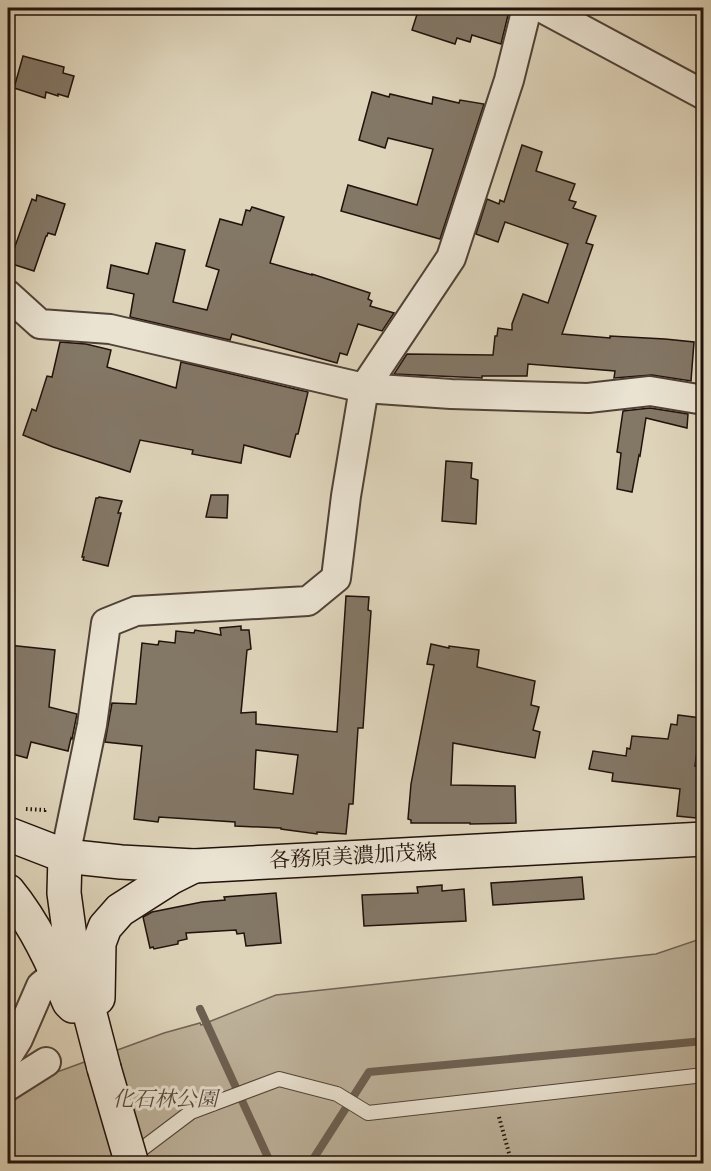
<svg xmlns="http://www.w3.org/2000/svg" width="711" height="1171" viewBox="0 0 711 1171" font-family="'Libre Bodoni','Noto Serif JP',serif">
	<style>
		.green { fill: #beb39c; stroke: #706254; stroke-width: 1.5 }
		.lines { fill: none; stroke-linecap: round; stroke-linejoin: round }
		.stream { stroke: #6c5f51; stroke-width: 8 }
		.building { fill: #837766; stroke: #21120c; stroke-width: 1.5; fill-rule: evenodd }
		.lane-casing { stroke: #504238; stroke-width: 16 }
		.street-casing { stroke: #504238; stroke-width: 32 }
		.secondary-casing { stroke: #21120c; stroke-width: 36 }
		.path { stroke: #21120c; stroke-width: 4; stroke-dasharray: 1.5 3; stroke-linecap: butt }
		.lane { stroke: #eae3d2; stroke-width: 14 }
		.street { stroke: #eae3d2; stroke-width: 28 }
		.secondary { stroke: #eae3d2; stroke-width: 33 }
		.secondary-bridge-casing { stroke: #21120c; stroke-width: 36; stroke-linecap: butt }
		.secondary-bridge { stroke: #eae3d2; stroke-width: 33 }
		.labels { text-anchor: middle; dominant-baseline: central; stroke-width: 6; stroke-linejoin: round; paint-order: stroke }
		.street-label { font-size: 21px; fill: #21120c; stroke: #eae3d2 }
		.park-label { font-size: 21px; font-style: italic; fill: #584a3e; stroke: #eae3d2 }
	</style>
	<rect width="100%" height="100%" fill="#ded4ba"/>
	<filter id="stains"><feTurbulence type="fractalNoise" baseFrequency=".00333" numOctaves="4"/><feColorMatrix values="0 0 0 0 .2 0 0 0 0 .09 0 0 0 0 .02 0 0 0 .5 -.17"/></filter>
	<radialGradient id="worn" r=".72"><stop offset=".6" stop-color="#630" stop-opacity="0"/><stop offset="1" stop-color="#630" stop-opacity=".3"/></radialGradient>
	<path class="green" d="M703,938V1163L8,1164V1104L57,1072L164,1033L200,1023L201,1025L276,995L656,954Z"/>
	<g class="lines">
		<g class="stream">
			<path d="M200,1009L271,1164"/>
			<path d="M310,1164L369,1072L704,1041"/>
		</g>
	</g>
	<g class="building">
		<path d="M419,8H469L487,13L489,8H496L509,11L501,44L472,35L470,42L457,38L455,44L412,30Z"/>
		<path d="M23,56L64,67L63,73L74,76L68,97L58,94V96L46,92L45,98L14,88Z"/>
		<path d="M372,92L389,97L390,94L432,104L433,97L459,103L460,100L484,104L440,239L341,211L348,185L417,205L433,149L388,138L385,148L359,140Z"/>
		<path d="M522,145L542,152L536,171L575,184L569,200L576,202L573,208L596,216L586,243L593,245L562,334L610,338V336L665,339L694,342L691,381L652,375L614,378L615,371L528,364L527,376H482V378L394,374L407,354L493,355L495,336H497L498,328L512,330V324L523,294L548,303L568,244L505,222L498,242L476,234L487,199L499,204L500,200L504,202Z"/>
		<path d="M37,195L65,204L55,235L48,233L47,236H46L34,271L9,263L32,199L36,201Z"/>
		<path d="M252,207L284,217L270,263L312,275V274L370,293L368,299L372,301L370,306L394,313L382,331L358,324L347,355L340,353L337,363L232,334L230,340L130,317L134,294L107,288L111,265L148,274L156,243L185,250L173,302L207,310L219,270L206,266L220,219L242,225L246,210L250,211Z"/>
		<path d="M60,342L86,344L111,350L107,367L176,388L181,362L308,392L298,434H296L290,457L244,445L241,463L192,454L193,450L140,440L130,472L53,447L23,435L32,409L36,411L47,376L52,377Z"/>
		<path d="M650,408L688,414L687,428L646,418L640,456L639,455L632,492L617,489L621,453L617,452L623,411Z"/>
		<path d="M446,461L472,463L471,478L478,480L476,524L442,521Z"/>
		<path d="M211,495H228L227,518L206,517Z"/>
		<path d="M99,497L122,501L118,513H121L108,566L83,560L84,557H82L96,498H98Z"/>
		<path d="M346,596L369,597L368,610L371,611L363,728H358L353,804H349L346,834L317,832V834L281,829V828L235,826V822L159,817L158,822L134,819L142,746L105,742L112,703L136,704L142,643L158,645L159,641L175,643L176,631L194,633L195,630L221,635L220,628L241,626V630H249L251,649L247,650L241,713L256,712V724L337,732ZM256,750L298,755L293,794L254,789Z"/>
		<path d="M431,644L449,648V646L479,650L477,667L535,681L531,705L539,707L533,730L540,732L535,758L453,743L451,785L515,786L516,823L470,824V823H411V820L408,819L411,784L434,665L427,664Z"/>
		<path d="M8,645L55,650L49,707L77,714L72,739L71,738L68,751L31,742L27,758L8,753Z"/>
		<path d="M678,715L701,718L695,766L704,767V777L700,807H697L696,818L677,816L680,789L612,781L613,773L589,769L593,751L626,756L627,748L630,749L632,736L668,739L671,724L677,725Z"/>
		<path d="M582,877L584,899L493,905L491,883Z"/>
		<path d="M442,885V891L464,889L466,921L364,926L362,895L418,893L417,887Z"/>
		<path d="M276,893L281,943L246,946L244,933L237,934L236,930L186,933L187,939L178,941V944L154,949L153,947L150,948L143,917L152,912L202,902L225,900L224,897Z"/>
	</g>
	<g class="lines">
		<defs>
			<path id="lane" d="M130,1158L191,1112L279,1079L337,1094L368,1113L704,1075"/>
			<g id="street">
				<path d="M542,8L704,95"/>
				<path d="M8,295L40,324L110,329L364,388L451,394L588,398L650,391L704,400"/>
				<path d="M65,856L92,725L106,623L136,611L308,601L336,578L346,496L364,388L451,258L509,80L527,8"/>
				<path d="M8,1055L18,1039L41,986L57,973"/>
				<path d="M8,1086L46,1062"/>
			</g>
			<g id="secondary">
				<path d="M8,834L65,856L121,862L194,866L704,839"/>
				<path d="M65,856L64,893L70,937L104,1068"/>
				<path d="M8,891C35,924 53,963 69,1002L73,1006"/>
				<path d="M98,998L99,943L105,927L120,910L170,878L194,866"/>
			</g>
		</defs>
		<use href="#lane" class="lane-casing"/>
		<use href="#street" class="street-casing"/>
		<use href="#secondary" class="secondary-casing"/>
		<g class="path">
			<path d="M26,809L45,810L47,808"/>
			<path d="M499,1117L512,1164"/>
			<path d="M197,1164L200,1162L208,1164"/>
		</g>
		<use href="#lane" class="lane"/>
		<use href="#street" class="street"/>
		<use href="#secondary" class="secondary"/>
		<defs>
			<path id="secondary-bridge" d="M104,1068L132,1164"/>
		</defs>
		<use href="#secondary-bridge" class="secondary-bridge-casing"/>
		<use href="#secondary-bridge" class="secondary-bridge"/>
	</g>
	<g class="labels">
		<g class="street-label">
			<text transform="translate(353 857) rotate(-3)">各務原美濃加茂線</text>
		</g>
		<g class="park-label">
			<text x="165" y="1100">化石林公園</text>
		</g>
	</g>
	<rect width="711" height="1171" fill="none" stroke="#ded4ba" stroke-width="30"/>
	<rect x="9" y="9" width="693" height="1153" fill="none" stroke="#21120c" stroke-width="3"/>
	<rect x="15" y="15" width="681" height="1141" fill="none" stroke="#21120c" stroke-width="1.5"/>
	<rect width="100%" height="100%" filter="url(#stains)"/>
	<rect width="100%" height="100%" fill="url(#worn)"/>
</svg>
